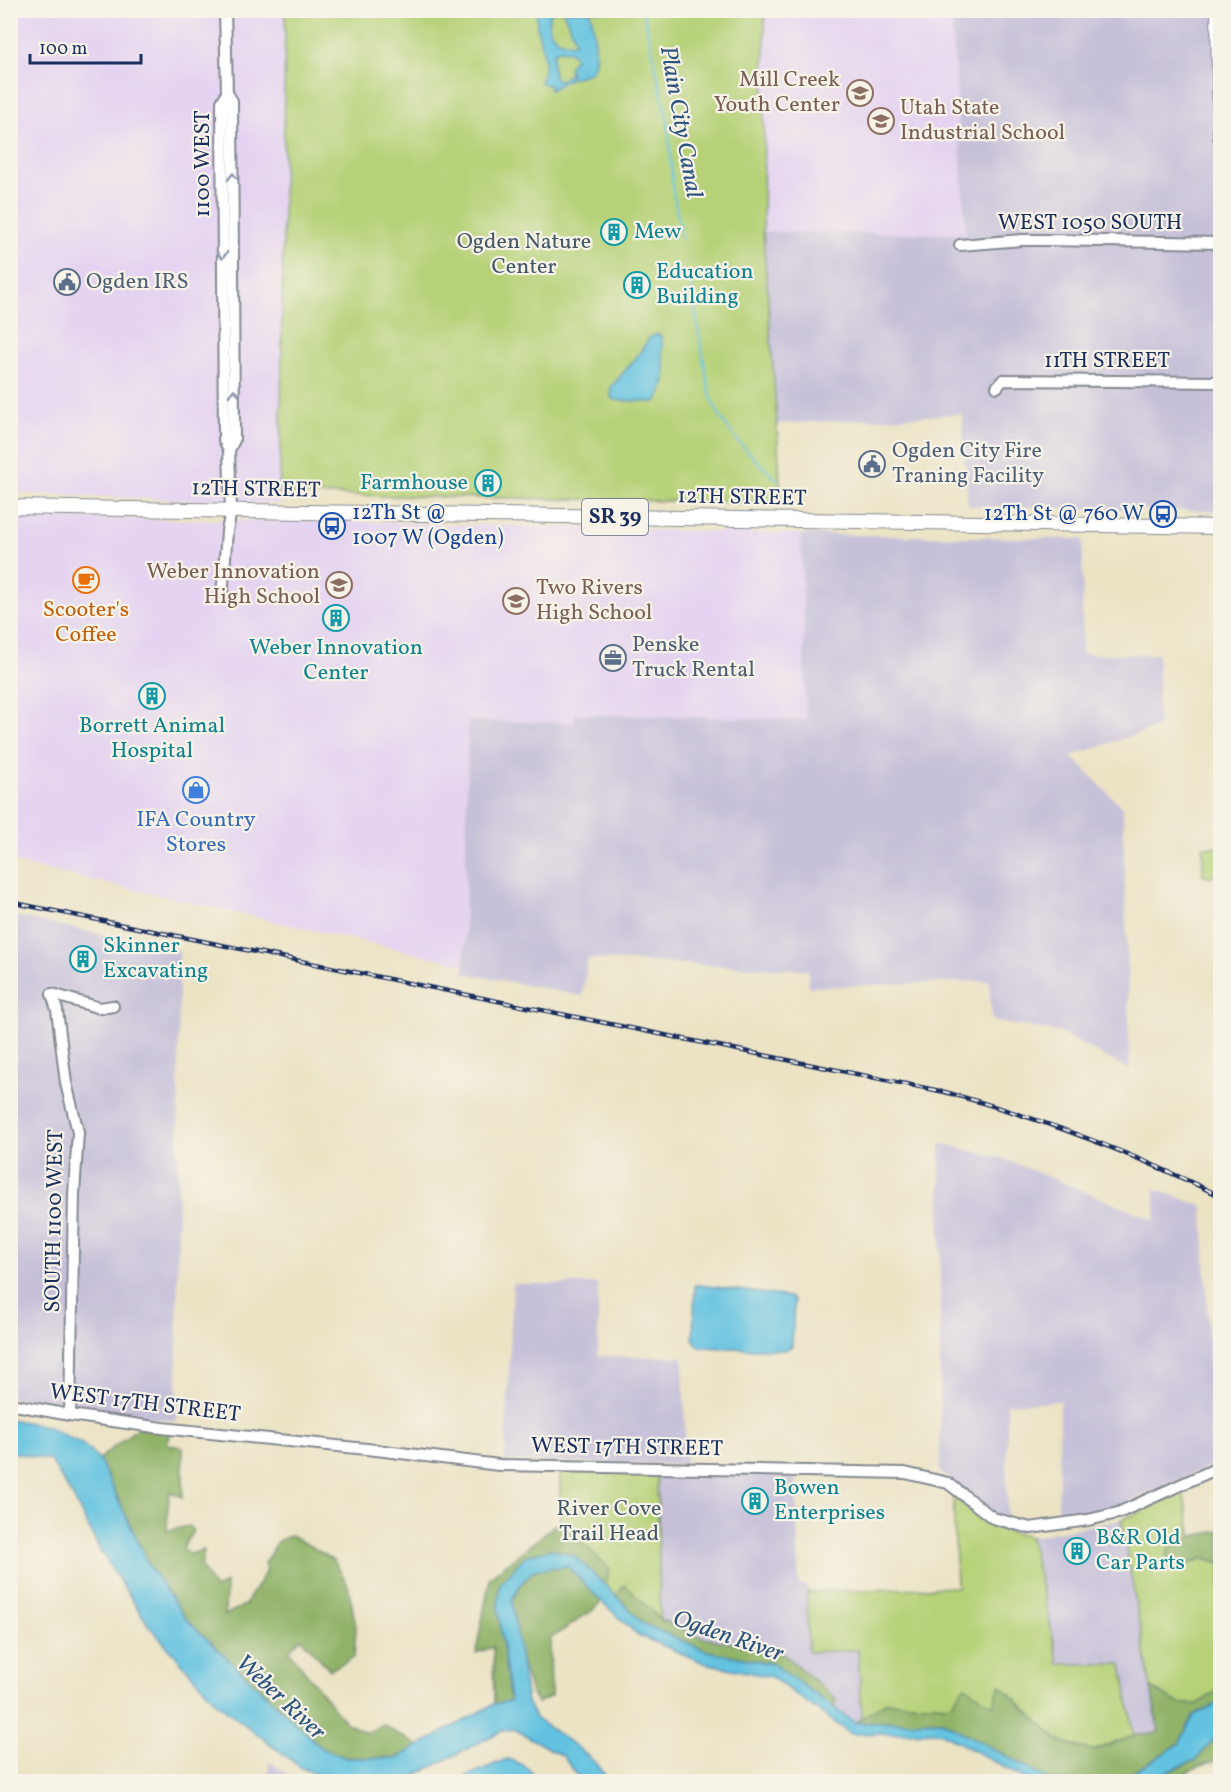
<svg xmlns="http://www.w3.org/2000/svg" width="1231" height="1792" viewBox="0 0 1231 1792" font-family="Vollkorn,serif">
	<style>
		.built { fill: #e4d3f1 }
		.industrial { fill: #c6c0d9 }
		.green { fill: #b6d177; stroke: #68806a; stroke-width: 1.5 }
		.forest { fill: #90b368; stroke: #567163; stroke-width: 1.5 }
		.water { fill: #62c2e0; stroke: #3e789f; stroke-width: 1.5; fill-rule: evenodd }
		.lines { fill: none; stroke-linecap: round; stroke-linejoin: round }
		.stream { stroke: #62c2e0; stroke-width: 2 }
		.minor-casing { stroke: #838991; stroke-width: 14 }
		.major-casing { stroke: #838991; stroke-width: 16 }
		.minor { stroke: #fff; stroke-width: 10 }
		.major { stroke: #fff; stroke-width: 14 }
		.rail-casing { stroke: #1b2f5e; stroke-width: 4.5 }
		.rail { stroke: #f7f3e8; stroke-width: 2; stroke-dasharray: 7; stroke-linecap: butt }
		.oneway { stroke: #8d97ae }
		.labels { text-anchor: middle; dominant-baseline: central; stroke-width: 4.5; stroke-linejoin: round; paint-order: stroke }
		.shield { fill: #f7f3e8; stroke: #5d6a87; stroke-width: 1.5 }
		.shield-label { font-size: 21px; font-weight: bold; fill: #1b2f5e }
		.education-label { font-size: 22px; fill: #785e54; stroke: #f7f3e8; text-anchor: end }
		.street-label { font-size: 22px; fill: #1b2f5e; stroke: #f7f3e8 }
		.culture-label { font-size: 22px; fill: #0d838f; stroke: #f7f3e8; text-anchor: start }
		.park-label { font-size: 22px; fill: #425864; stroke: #f7f3e8 }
		.service-label { font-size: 22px; fill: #4e5e75; stroke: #f7f3e8; text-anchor: start }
		.transit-label { font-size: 22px; fill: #164399; stroke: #f7f3e8; text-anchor: start }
		.food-label { font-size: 22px; fill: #c56008; stroke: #f7f3e8 }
		.shop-label { font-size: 22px; fill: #366cbe; stroke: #f7f3e8 }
		.water-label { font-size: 24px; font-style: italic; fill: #2d547e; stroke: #f7f3e8 }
	</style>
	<rect width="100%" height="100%" fill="#f7f3e8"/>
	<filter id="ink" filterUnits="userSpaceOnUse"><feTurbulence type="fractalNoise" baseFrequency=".0167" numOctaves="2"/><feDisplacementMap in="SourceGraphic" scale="12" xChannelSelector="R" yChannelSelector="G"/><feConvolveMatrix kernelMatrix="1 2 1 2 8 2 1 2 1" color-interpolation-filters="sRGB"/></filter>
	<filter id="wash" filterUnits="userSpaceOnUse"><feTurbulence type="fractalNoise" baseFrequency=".008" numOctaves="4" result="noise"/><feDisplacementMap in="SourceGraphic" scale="24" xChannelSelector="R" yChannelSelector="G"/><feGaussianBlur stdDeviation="1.35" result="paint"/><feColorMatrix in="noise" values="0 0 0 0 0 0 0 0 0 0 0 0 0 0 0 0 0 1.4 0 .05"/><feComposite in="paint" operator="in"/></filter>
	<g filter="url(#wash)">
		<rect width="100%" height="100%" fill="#ebe3c4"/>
		<g class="built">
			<path d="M11,11H285L281,434L279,494L280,504L11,493Z"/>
			<path d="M765,11H951L966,234L763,232Z"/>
			<path d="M11,516L126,519L380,522L801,534L806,720L575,714V723L468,721L464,964L11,862Z"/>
		</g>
		<g class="industrial">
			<path d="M951,11H1220V511L968,506L962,414L777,424L763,232L966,234Z"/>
			<path d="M801,534L1083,539L1082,654H1158V727L1071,756L1123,808L1130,1070L1058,1032L992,1021L989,981L808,987V970L588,959L582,996L464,973L468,721L574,723L575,714L806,720Z"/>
			<path d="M10,915L179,951L177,1421L79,1409L11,1398Z"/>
			<path d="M940,1143L1004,1159L1155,1220V1189L1203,1206L1209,1350L1211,1466L1115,1508L1058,1519L1060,1401L1007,1404V1517L996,1515L940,1472Z"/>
			<path d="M513,1284H598V1356L683,1357L686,1465L505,1461Z"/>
			<path d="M657,1473L796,1475L799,1585L807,1586L808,1651L858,1650L862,1718L855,1723L834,1708L836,1699L781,1652L703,1638L660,1619Z"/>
			<path d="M1121,1520L1159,1732L1134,1736L1122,1664L1059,1665L1030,1537Z"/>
			<path d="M269,1761L294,1779L300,1781H269Z"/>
		</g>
		<g class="green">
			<path d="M285,11H765L763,232L777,424L781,503L279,494L281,434Z"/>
			<rect x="1203" y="847" width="17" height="29"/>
			<path d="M560,1471L657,1473L660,1619L644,1624L605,1585L573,1555L560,1552Z"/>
			<path d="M1183,1492L1192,1537L1173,1540L1182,1567L1204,1558L1220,1563V1689L1198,1704H1179L1151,1688L1121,1520Z"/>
			<path d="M953,1496L994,1527L1030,1537L1059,1664H1122L1134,1736L1092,1751L1058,1740L1001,1686L993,1705H950L885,1702L862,1718L858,1650L808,1652L807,1592L957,1587Z"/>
		</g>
		<g class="forest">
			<path d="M137,1428L169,1432L168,1445L183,1447V1497L169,1492L167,1531L189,1526L193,1531L183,1548L189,1554L204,1550L201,1567L215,1589L226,1583L225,1615L245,1605L267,1570L264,1563L278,1541L291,1535L334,1560L348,1585L356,1627L354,1657L330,1670L301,1638L289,1651L345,1722L366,1733L383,1725L419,1746L397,1758H347L323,1749L186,1619L151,1569L99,1459Z"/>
			<path d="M560,1521L610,1570L605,1585L573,1555L550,1549L498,1608L510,1701L494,1704L493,1647L476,1653L490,1577Z"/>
			<path d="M1220,1531V1563L1204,1558L1182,1567L1166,1558L1172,1540Z"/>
			<path d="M567,1566L601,1601L596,1608L550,1639L551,1696L538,1703L531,1693L519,1654L512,1600L520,1585L534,1570Z"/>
			<path d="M625,1585L660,1619L703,1638L781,1652L836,1699L834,1708L773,1664L707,1651L644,1624L616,1595Z"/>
			<path d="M1000,1685L1058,1740L1092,1751L1134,1736L1159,1732L1151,1688L1180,1704H1198L1220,1689V1702L1194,1715L1179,1744L1120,1781H1052L942,1721L855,1723L885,1702L950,1705L965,1686L993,1705Z"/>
			<path d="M1220,1732V1759L1197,1767L1168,1781L1144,1782L1196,1760Z"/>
		</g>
		<g class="water">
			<path d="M537,11H553C545,19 548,34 559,40C563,42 568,43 573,44L575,42L574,36L563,11H590C593,22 599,61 592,70C587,76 581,75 575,77C566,79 558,86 550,90V86L540,82C553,56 533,37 537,11ZM558,50L569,51L574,55L575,59L570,64L569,69L571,74L560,80H556C552,73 552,60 554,52Z"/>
			<path d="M657,334L660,335C664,343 662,347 662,355C663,360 665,365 665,370C666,380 663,395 655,402L614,400L611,397V387L636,358L650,337Z"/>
			<path d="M695,1285H700L790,1297L794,1302L792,1346L785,1350L699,1347L693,1340Z"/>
			<path d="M10,1419L46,1426L82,1444L99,1459L151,1569L186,1619L323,1749L347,1758H397L494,1704L510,1701L498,1608L500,1584L525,1556L550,1549L573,1555L605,1585L644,1624L707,1651L773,1664L855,1723L942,1721L1052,1781H1029L940,1732L851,1734L771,1677L704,1663L638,1635L601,1601L567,1566L534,1570L520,1585L512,1600L527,1702L535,1718L577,1747L598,1765L606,1777L607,1781H581L564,1757L514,1729L502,1731L410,1778L400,1781H331L300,1767L218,1704L149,1626L101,1552L73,1497L50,1460L11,1452Z"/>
			<path d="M1220,1702V1732L1196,1760L1144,1781H1120L1179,1744L1194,1715Z"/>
			<path d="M507,1759C521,1763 530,1766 536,1781H455Z"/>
		</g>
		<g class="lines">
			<g class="stream">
				<path d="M643,10L668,122L673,191L682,239"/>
				<path d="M690,283L710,395C722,430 752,456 778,481"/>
			</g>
		</g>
	</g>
	<g filter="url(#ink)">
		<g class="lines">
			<defs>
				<g id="minor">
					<path d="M227,93L222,102L224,440L229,450"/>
					<path d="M960,245L1022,240H1047L1220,243"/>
					<path d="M997,387L1003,380L1220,382"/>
					<path d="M222,598L227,531L231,511L229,450L234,440V434L232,101L227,93L225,10"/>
					<path d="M52,994L57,1010L66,1083L78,1132L74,1194L70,1415"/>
					<path d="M52,994L100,1008L113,1006"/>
					<path d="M10,1404L70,1415L162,1428L376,1450L499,1465L905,1473L948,1483L993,1518L1030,1528L1088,1520L1118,1513L1220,1467"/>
				</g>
				<g id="major">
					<path d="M1218,10L1220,138"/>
					<path d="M10,507L1220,527"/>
				</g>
			</defs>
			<use href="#minor" class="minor-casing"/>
			<use href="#major" class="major-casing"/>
			<use href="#minor" class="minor"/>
			<use href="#major" class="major"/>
			<defs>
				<path id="rail" d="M10,902L945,1092C1043,1119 1129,1151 1220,1196"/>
			</defs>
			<use href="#rail" class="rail-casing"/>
			<use href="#rail" class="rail"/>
		</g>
		<defs><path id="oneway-chevron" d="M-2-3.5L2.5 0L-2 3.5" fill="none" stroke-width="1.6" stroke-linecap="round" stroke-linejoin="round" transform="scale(1.5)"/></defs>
		<g class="oneway">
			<use href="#oneway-chevron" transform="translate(233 177) rotate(-91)"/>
			<use href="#oneway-chevron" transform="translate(222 255) rotate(90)"/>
			<use href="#oneway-chevron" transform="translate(234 393) rotate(-90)"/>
		</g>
	</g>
	<defs>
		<symbol id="school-ring" viewBox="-11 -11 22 22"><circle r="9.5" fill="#f7f3e8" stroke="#8d6e63" stroke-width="1.5"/><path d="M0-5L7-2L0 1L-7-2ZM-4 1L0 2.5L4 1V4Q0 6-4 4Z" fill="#8d6e63"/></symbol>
		<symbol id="building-ring" viewBox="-11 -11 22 22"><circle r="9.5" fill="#f7f3e8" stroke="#0f9aa8" stroke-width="1.5"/><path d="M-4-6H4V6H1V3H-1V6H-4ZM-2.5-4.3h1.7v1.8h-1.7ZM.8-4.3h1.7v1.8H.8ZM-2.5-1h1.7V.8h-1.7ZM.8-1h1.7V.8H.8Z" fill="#0f9aa8"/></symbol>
		<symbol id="civic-ring" viewBox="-11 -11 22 22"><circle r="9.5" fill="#f7f3e8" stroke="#5c6f8a" stroke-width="1.5"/><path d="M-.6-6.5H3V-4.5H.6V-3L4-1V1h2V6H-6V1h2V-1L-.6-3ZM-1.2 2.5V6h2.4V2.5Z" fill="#5c6f8a"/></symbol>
		<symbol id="bus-ring" viewBox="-11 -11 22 22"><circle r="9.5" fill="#f7f3e8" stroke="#1a4fb4" stroke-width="1.5"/><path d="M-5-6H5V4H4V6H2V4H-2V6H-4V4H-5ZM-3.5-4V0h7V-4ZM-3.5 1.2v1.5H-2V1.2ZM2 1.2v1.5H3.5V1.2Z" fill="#1a4fb4"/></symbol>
		<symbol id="cafe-ring" viewBox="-11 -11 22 22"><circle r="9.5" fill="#f7f3e8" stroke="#e8710a" stroke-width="1.5"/><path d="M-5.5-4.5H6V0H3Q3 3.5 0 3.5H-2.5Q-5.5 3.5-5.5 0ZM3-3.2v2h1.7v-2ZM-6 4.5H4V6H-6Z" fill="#e8710a"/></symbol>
		<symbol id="office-ring" viewBox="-11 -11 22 22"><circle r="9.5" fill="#f7f3e8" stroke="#5c6f8a" stroke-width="1.5"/><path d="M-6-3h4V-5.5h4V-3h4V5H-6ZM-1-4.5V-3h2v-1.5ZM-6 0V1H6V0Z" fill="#5c6f8a"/></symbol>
		<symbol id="shop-ring" viewBox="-11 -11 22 22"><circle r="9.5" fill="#f7f3e8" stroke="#3f7fe0" stroke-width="1.5"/><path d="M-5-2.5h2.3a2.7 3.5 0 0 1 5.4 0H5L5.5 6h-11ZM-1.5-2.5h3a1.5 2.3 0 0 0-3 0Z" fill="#3f7fe0"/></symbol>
	</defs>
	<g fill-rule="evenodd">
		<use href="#school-ring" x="845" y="78" width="30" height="30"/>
		<use href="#school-ring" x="866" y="106" width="30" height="30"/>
		<use href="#building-ring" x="599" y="217" width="30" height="30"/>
		<use href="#civic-ring" x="52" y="267" width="30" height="30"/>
		<use href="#building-ring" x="622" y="270" width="30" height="30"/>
		<use href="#civic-ring" x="857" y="449" width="30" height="30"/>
		<use href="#building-ring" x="473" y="468" width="30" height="30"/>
		<use href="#bus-ring" x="1148" y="499" width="30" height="30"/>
		<use href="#bus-ring" x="317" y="511" width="30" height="30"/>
		<use href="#cafe-ring" x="71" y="565" width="30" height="30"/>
		<use href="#school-ring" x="324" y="570" width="30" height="30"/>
		<use href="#school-ring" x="501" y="586" width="30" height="30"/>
		<use href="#building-ring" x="321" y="603" width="30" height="30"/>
		<use href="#office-ring" x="598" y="643" width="30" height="30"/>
		<use href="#building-ring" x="137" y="681" width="30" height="30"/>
		<use href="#shop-ring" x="181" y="775" width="30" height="30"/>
		<use href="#building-ring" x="68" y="944" width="30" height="30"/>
		<use href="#building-ring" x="740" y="1486" width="30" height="30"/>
		<use href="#building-ring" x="1062" y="1536" width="30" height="30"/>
	</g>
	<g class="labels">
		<rect class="shield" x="582" y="499" width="66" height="36" rx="4.5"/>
		<g class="shield-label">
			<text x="615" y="517">SR 39</text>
		</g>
		<g class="education-label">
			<text x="840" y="80">Mill Creek<tspan x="840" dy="25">Youth Center</tspan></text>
			<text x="900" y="108" text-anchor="start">Utah State<tspan x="900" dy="25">Industrial School</tspan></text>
			<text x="320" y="572">Weber Innovation<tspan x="320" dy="25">High School</tspan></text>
			<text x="536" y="588" text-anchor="start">Two Rivers<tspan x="536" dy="25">High School</tspan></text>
		</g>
		<g class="street-label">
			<text transform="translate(203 164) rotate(-90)">1100 WEST</text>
			<text x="1090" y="223">WEST 1050 SOUTH</text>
			<text x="1107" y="361">11TH STREET</text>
			<text transform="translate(256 490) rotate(1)">12TH STREET</text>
			<text transform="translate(742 498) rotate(1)">12TH STREET</text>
			<text transform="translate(55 1221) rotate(-89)">SOUTH 1100 WEST</text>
			<text transform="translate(145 1404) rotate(7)">WEST 17TH STREET</text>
			<text transform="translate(627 1448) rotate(1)">WEST 17TH STREET</text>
		</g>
		<g class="culture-label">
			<text x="634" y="232">Mew</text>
			<text x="656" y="272">Education<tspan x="656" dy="25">Building</tspan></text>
			<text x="468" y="483" text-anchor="end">Farmhouse</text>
			<text x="336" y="648" text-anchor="middle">Weber Innovation<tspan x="336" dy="25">Center</tspan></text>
			<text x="152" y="726" text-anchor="middle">Borrett Animal<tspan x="152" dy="25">Hospital</tspan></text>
			<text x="103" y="946">Skinner<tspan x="103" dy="25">Excavating</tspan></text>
			<text x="774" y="1488">Bowen<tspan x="774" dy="25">Enterprises</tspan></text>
			<text x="1096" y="1538">B&amp;R Old<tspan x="1096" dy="25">Car Parts</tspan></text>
		</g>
		<g class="park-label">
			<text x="524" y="242">Ogden Nature<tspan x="524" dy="25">Center</tspan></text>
			<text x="609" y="1509">River Cove<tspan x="609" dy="25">Trail Head</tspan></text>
		</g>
		<g class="service-label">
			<text x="86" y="282">Ogden IRS</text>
			<text x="892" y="451">Ogden City Fire<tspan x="892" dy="25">Traning Facility</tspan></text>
			<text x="632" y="645">Penske<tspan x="632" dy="25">Truck Rental</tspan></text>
		</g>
		<g class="transit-label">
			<text x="352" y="513">12Th St @<tspan x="352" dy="25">1007 W (Ogden)</tspan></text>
			<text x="1144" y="514" text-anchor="end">12Th St @ 760 W</text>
		</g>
		<g class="food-label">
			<text x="86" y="610">Scooter's<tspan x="86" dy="25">Coffee</tspan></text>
		</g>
		<g class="shop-label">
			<text x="196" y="820">IFA Country<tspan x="196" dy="25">Stores</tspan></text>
		</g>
		<g class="water-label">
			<text transform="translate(680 122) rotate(80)">Plain City Canal</text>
			<text transform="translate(728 1637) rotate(19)">Ogden River</text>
			<text transform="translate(280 1698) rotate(43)">Weber River</text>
		</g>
	</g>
	<rect width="1231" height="1792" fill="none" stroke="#f7f3e8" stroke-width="36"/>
	<path d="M30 54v9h111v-9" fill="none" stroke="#1b2f5e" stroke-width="3"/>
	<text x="39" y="54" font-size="18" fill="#1b2f5e" stroke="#f7f3e8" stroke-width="4.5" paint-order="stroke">100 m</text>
</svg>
